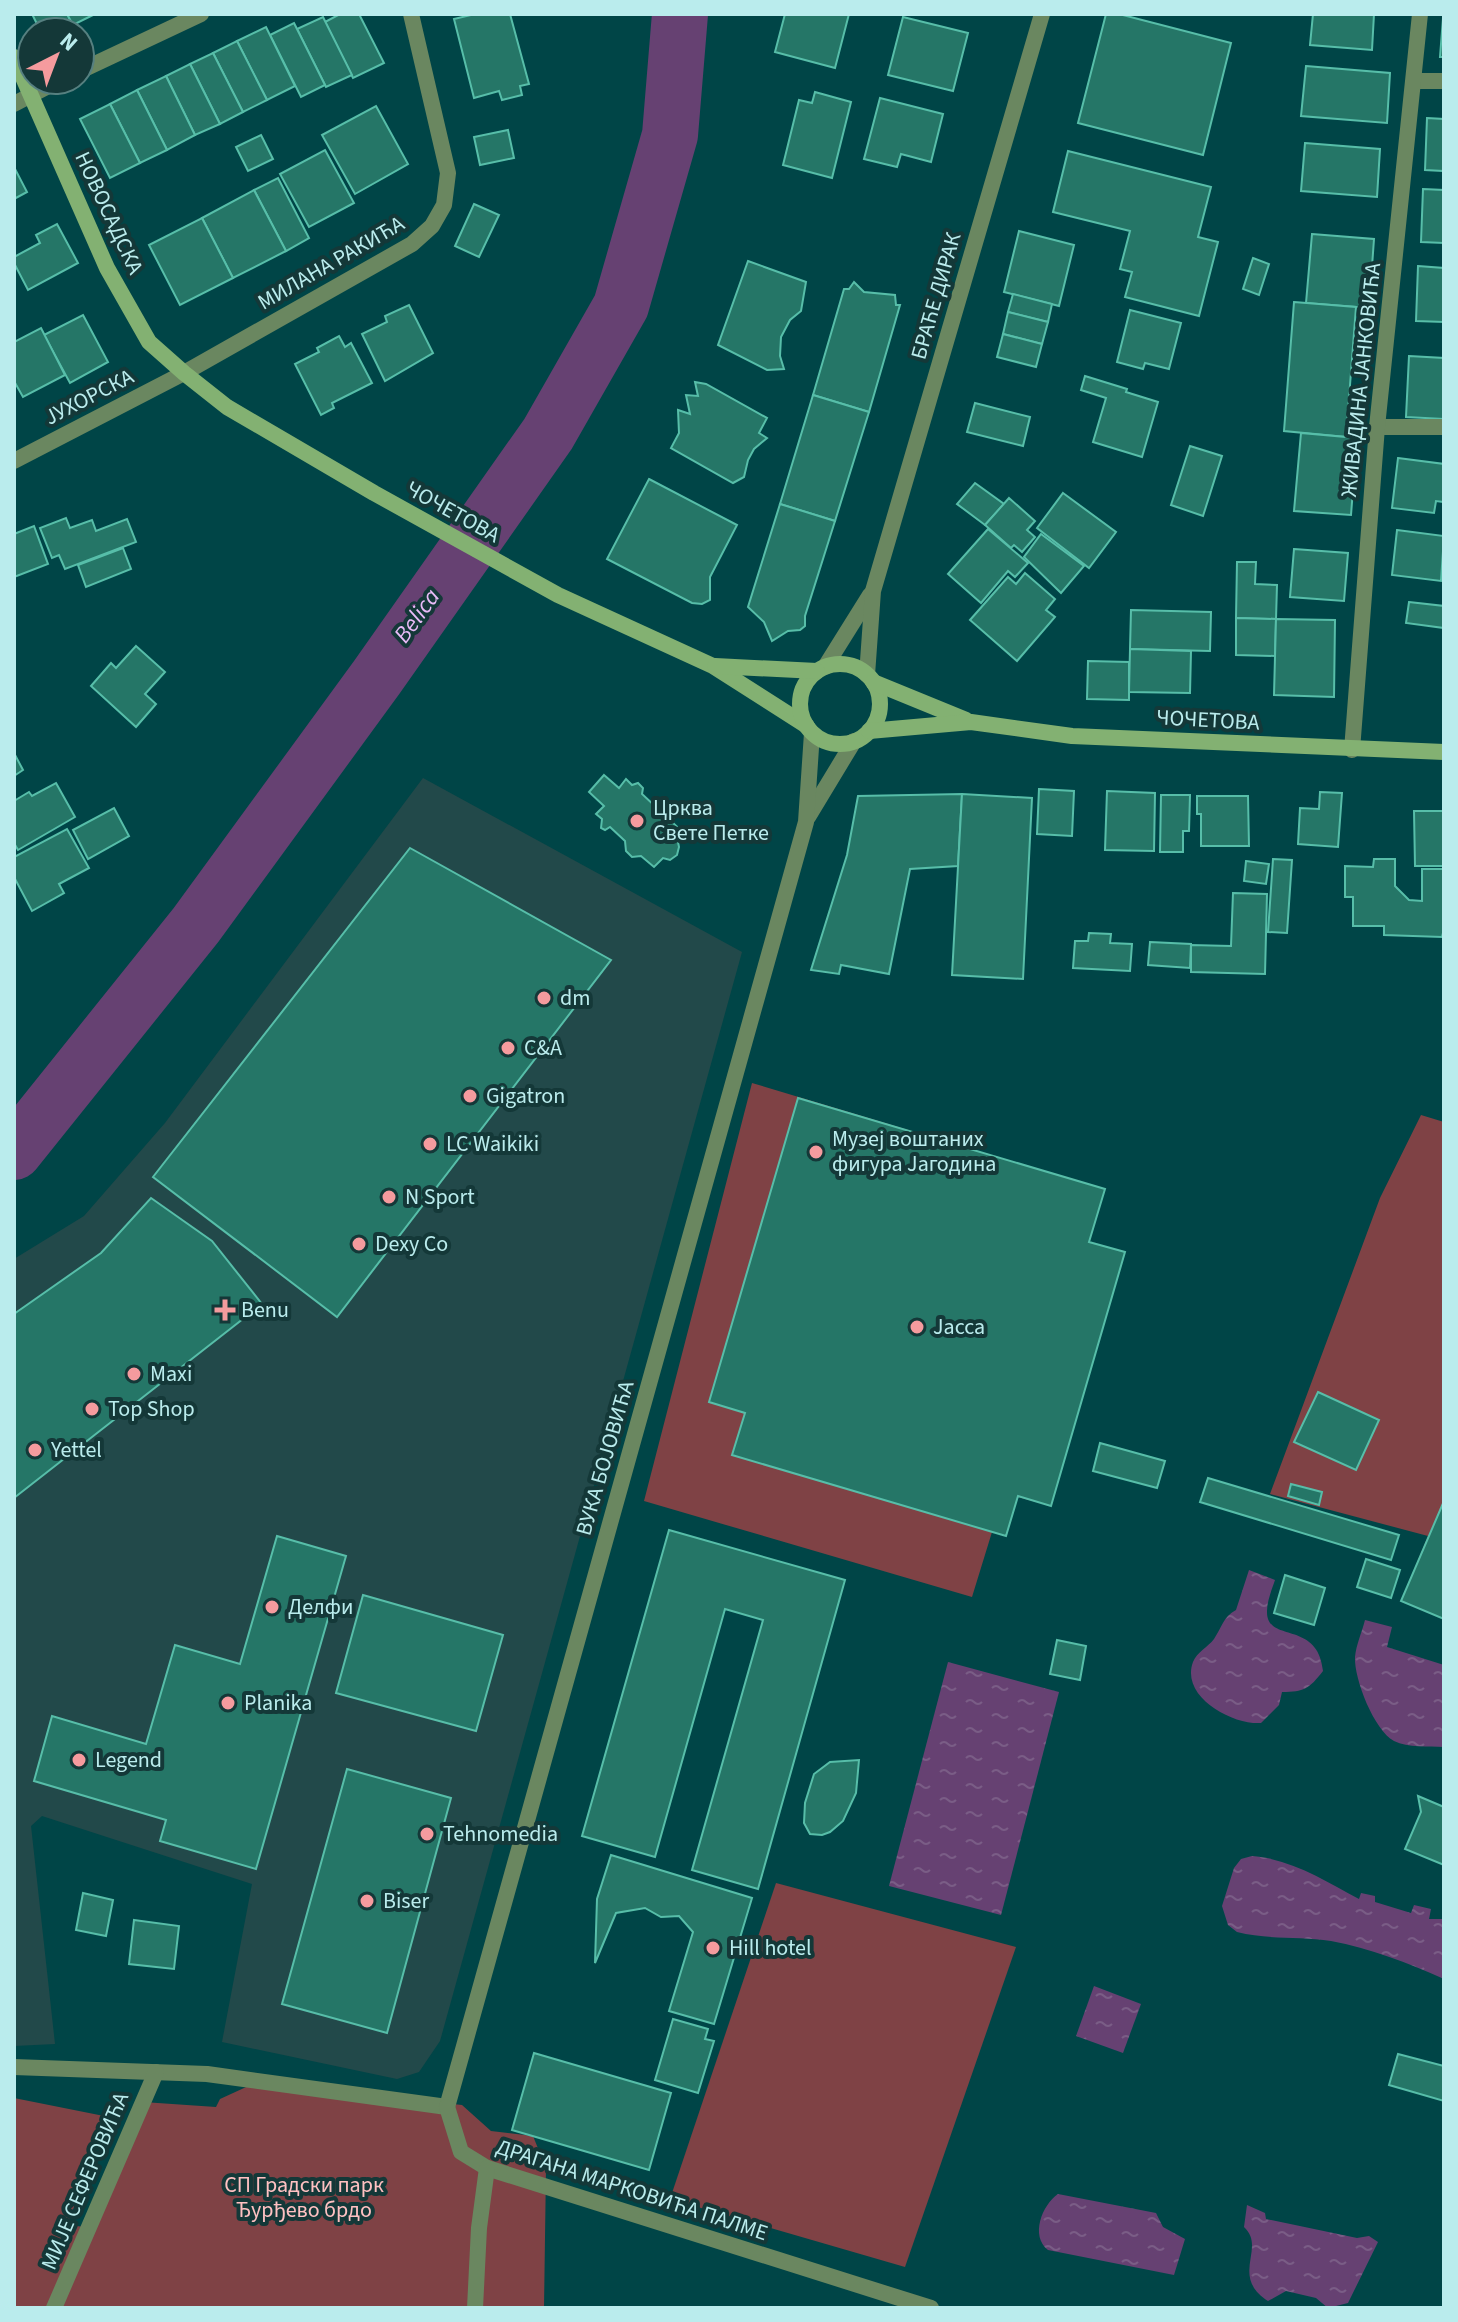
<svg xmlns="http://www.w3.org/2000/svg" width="1458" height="2322" viewBox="0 0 1458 2322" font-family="'Source Sans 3',sans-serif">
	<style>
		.built { fill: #22494a }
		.green { fill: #7f4245 }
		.water { fill: url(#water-ripples) }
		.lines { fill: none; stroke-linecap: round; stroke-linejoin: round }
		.river { stroke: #664172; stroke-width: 56 }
		.building { fill: #257667; stroke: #57bea9; stroke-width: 2 }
		.street { stroke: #6a8760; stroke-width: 16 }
		.secondary { stroke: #83b172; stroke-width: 16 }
		.poi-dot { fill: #f59b9e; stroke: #143838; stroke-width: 3 }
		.labels { text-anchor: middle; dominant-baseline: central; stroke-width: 8; stroke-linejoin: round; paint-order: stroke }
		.street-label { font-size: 22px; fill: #baeced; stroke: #143838 }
		.poi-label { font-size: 22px; fill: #baeced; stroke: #143838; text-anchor: start }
		.park-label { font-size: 22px; fill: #ffc1c2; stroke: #143838 }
		.water-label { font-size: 24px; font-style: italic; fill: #e9bbf8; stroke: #143838 }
	</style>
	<defs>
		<pattern id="water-ripples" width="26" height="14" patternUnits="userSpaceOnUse" patternTransform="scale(2)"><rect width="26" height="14" fill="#664172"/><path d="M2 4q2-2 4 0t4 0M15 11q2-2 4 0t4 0" fill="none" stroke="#7a5d86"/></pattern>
	</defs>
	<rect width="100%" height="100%" fill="#004547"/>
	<path class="built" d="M423,778L742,952L440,2041L419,2072L397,2079L222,2042L252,1884L42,1816L31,1826L55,2044L14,2046V1259L84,1216L165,1123Z"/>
	<g class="green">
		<path d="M752,1083L1105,1189L1089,1242L1125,1252L1051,1506L1018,1497L1006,1536L992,1532L972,1597L644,1501Z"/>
		<path d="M1421,1115L1444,1122V1619L1401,1601L1428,1536L1270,1494L1380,1198Z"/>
		<path d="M776,1883L1016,1947L905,2267L670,2199Z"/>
		<path d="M257,2082L462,2105L491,2131L533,2136L546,2168L544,2308H14V2098L109,2117L67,2225L86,2227L143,2102L216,2107L220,2099Z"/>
	</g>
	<g class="water">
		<path d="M1249,1570L1275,1580C1272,1589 1267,1601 1267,1611C1266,1644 1318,1619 1323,1671C1309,1689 1304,1692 1282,1692L1279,1705L1261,1723C1233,1725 1180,1697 1193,1662C1197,1652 1208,1647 1214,1639C1222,1627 1223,1617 1236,1610Z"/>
		<path d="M1365,1620L1392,1627L1387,1647L1444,1665V1747C1429,1746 1408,1748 1394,1741C1374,1730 1354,1679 1355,1657C1356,1645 1362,1632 1365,1620Z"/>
		<path d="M948,1662L1059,1692L1001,1915L889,1886Z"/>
		<path d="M1252,1856C1292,1859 1325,1881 1359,1899L1361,1893L1375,1896V1902L1411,1913L1414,1905L1431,1909L1429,1919H1444V1979C1408,1963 1370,1948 1331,1941C1300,1936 1268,1940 1237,1932L1228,1925L1222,1906L1234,1868L1241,1859Z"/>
		<path d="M1094,1986L1141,2004L1123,2053L1076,2036Z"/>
		<path d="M1058,2194L1156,2213L1163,2227L1185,2239L1174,2275L1048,2250C1030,2236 1042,2205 1058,2194Z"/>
		<path d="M1247,2205L1265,2213L1266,2219L1357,2238L1369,2236L1378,2242L1348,2303L1328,2308L1316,2298L1286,2291L1268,2301C1229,2276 1267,2248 1244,2227Z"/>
	</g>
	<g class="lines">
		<path class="river" d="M14,1152L196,925L377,677L548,434L621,306L670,135L680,14"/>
	</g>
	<g class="building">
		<path d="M32,14H67L73,25L60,32H41Z"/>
		<path d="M67,14H95L73,25Z"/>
		<path d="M340,14H359L384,63L353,78L325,22Z"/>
		<path d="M475,14H510L529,84L520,86L522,95L502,100L499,91L474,98L454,19Z"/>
		<path d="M785,14H849L835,68L775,52Z"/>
		<path d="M1106,14H1119L1231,43L1203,155L1078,123Z"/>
		<path d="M1313,14H1374L1372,50L1310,45Z"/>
		<path d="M323,17L352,75L326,87L297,29Z"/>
		<path d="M903,17L968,33L953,91L888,75Z"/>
		<path d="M1443,18H1444V57H1440Z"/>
		<path d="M294,23L325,85L301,97L270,35Z"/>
		<path d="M266,27L295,86L267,100L237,41Z"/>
		<path d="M237,41L267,100L243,112L213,53Z"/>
		<path d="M213,53L243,112L220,124L190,64Z"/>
		<path d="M190,64L220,124L195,135L166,76Z"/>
		<path d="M1306,66L1390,73L1387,123L1301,116Z"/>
		<path d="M166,76L195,135L167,150L137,90Z"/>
		<path d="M137,90L167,150L140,163L110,104Z"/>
		<path d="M815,92L851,102L832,178L783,165L799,100L812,103Z"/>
		<path d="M880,98L943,114L931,162L901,154L897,167L864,159Z"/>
		<path d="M110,104L140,163L110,178L80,119Z"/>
		<path d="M376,106L408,164L355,194L322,135Z"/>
		<path d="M1427,118L1444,119V184L1443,171L1425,170Z"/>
		<path d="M508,130L514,158L480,165L474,137Z"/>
		<path d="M261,135L273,159L248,171L236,147Z"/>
		<path d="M1305,143L1380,149L1377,197L1301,191Z"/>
		<path d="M325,150L354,203L309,227L280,174Z"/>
		<path d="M1068,151L1211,187L1198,237L1218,242L1199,316L1125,297L1132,272L1120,269L1130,231L1053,212Z"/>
		<path d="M14,167L27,192L14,199Z"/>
		<path d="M278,178L309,238L286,251L254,190Z"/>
		<path d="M1423,189L1444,190V243L1421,242Z"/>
		<path d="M254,190L286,251L233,278L202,218Z"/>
		<path d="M474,204L499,215L479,257L455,246Z"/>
		<path d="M202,218L233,278L180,305L149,245Z"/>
		<path d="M57,224L78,263L28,290L14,263V257L40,243L36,235Z"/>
		<path d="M1019,231L1074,245L1059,306L1004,292Z"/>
		<path d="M1312,234L1374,239L1369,308L1306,303Z"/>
		<path d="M1253,258L1269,264L1259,295L1243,289Z"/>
		<path d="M748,261L806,282L801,311L790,320L781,337L780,356L784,369L767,370L718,345Z"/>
		<path d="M1418,266L1444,268V322L1416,321Z"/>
		<path d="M854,282L864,292L895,295L896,305H900L869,412L813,395L844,289H849Z"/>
		<path d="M1013,294L1052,304L1048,322L1008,312Z"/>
		<path d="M1294,302L1356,307L1346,437L1284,431Z"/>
		<path d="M409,305L433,353L385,381L362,334L387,322L385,316Z"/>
		<path d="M1130,310L1181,323L1169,369L1145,363L1143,369L1117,362Z"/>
		<path d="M1008,312L1048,322L1042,344L1003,334Z"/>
		<path d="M83,315L108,362L70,383L44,335Z"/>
		<path d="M41,328L65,375L23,397L14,381V342Z"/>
		<path d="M1003,334L1042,344L1036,367L997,357Z"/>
		<path d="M339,336L345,347L351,343L372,383L332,403L334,408L321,415L295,364L319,352L317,348Z"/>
		<path d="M1409,356L1444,358V419L1406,417Z"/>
		<path d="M1085,376L1127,389L1126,392L1158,402L1142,457L1093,442L1106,398L1081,390Z"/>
		<path d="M695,382L706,384L767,418L759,433L767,438L754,449L748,460L744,477L733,483L671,448L679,433L678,410L690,414L686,395L698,396Z"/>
		<path d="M813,395L869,412L835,521L780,504Z"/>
		<path d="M975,403L1030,417L1023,446L967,432Z"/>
		<path d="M1301,433L1357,438L1351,515L1294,511Z"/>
		<path d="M1190,446L1222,456L1203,516L1171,505Z"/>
		<path d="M1398,458L1444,464V502L1436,501L1434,513L1392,508Z"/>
		<path d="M649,479L737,525L710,577V600L702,604L692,603L607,559Z"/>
		<path d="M975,483L1004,504L985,525L957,504Z"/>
		<path d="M1063,493L1116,532L1089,568L1037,528Z"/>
		<path d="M1009,498L1035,521L1027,530L1035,537L1022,552L1014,545L1011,548L985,525Z"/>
		<path d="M780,504L835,521L805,616V626L800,630L788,631L772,641L764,622L748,607Z"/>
		<path d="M66,518L70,528L92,520L96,531L127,519L136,542L65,569L59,555L52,558L40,528Z"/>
		<path d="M34,526L48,564L14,577V534Z"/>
		<path d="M988,529L1028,563L1015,577L1008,571L981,603L948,574Z"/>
		<path d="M1397,530L1444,536L1441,581L1392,575Z"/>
		<path d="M1041,534L1084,566L1061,593L1024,557Z"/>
		<path d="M123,548L131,569L86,587L78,565Z"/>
		<path d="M1294,549L1348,553L1344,601L1290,597Z"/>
		<path d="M1237,562H1256L1255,584L1277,585L1276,619L1236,618Z"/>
		<path d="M1025,573L1055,599L1046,610L1055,617L1017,661L970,620L1008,577L1016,584Z"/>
		<path d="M1409,602L1444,606V628L1406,623Z"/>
		<path d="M1131,610L1211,612L1210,651L1130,649Z"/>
		<path d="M1236,618L1276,619L1275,656L1236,655Z"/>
		<path d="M1276,619L1335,620L1334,697L1274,695Z"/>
		<path d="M136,646L165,672L145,694L156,704L136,727L91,686L111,663L116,668Z"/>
		<path d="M1130,649L1191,651L1190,693L1129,692Z"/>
		<path d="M1088,661L1129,662V700L1087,699Z"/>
		<path d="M14,753L23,770L14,776Z"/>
		<path d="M604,775L619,788L626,779L632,785L638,783L643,788L642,794L656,807L665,804L671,806L675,814L673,823L685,834L678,842L679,847L677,855L670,860L663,858L654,867L641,856L632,857L626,851L625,841L610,827L605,830L601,828L602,819L596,814L604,806L589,792Z"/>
		<path d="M56,783L75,817L18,850L14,843V801L29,792L32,796Z"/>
		<path d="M1039,789L1074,791L1072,836L1037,834Z"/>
		<path d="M1107,791L1155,793L1154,851L1105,850Z"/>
		<path d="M1320,792L1342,793L1338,847L1298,844L1300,808L1319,809Z"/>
		<path d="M962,794L958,866L910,869L889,974L841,965L839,974L811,970L847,855L858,796Z"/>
		<path d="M962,794L1032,798L1023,979L952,975Z"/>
		<path d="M1161,795H1190L1189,831H1183V852H1160Z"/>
		<path d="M1197,796H1248L1249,846H1201V814H1197Z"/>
		<path d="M114,808L129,836L88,859L73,830Z"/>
		<path d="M1414,811H1444V866H1415Z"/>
		<path d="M67,829L89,868L59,884L64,893L32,911L14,877V857Z"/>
		<path d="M410,848L611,960L337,1317L153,1177Z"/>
		<path d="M1273,859L1292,860L1287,933L1268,932Z"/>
		<path d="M1374,859H1395V886L1409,900L1422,901V869H1444V929L1442,937L1384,935V926H1353V897H1345V866L1373,867Z"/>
		<path d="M1246,861L1269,864L1266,884L1244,881Z"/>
		<path d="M1233,893L1267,894L1265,974L1191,972V945L1231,946Z"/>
		<path d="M1089,933L1111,934L1110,943L1132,944L1130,971L1073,968L1075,941H1088Z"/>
		<path d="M1150,942L1191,944L1190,968L1148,965Z"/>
		<path d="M798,1098L1105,1189L1089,1242L1125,1252L1051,1506L1018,1496L1006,1536L732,1455L745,1413L709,1402Z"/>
		<path d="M151,1198L212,1241L262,1304L14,1498V1314L101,1253Z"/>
		<path d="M1318,1392L1379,1420L1356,1470L1294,1442Z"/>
		<path d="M1100,1443L1165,1461L1157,1488L1093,1471Z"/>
		<path d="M1208,1478L1399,1535L1391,1560L1200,1502Z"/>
		<path d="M1291,1484L1322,1492L1319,1505L1288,1496Z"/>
		<path d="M1444,1501V1619L1401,1601Z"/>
		<path d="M669,1530L845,1580L758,1889L692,1870L763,1620L725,1609L655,1857L582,1836Z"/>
		<path d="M277,1536L346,1556L256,1869L160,1841L166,1820L34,1781L52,1716L146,1744L175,1645L240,1664Z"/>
		<path d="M1366,1559L1400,1570L1391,1598L1357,1587Z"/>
		<path d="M1285,1575L1325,1588L1314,1625L1274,1613Z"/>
		<path d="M363,1595L503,1635L476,1731L336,1693Z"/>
		<path d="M1057,1640L1086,1646L1080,1680L1050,1674Z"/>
		<path d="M859,1760L856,1793L843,1821L830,1832L822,1835L810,1834L804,1823L805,1803L814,1774L830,1762Z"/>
		<path d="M347,1769L451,1798L387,2033L282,2004Z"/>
		<path d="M1418,1796L1444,1807V1865L1405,1849L1421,1812Z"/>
		<path d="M611,1855L752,1898L714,2024L669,2011L693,1932L679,1916L661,1917L645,1908L616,1913L595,1963L597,1899Z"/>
		<path d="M83,1893L113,1900L106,1936L76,1930Z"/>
		<path d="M134,1920L179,1926L174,1969L129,1964Z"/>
		<path d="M673,2019L708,2029L705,2039L714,2041L698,2093L655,2080Z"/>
		<path d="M534,2053L671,2093L649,2170L512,2130Z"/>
		<path d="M1398,2054L1444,2066V2101L1389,2085Z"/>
	</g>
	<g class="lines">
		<g class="street">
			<path d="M80,71L201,14"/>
			<path d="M1414,81H1444"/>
			<path d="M14,104L60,80"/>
			<path d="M1377,427H1444"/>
			<path d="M14,461L184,373L412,244L432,226L444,205L448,173L411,14"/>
			<path d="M825,667L870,595"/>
			<path d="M867,675L873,591L1042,14"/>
			<path d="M1352,750L1377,427L1420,14"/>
			<path d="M808,817L854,741"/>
			<path d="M14,2067L207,2074L447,2107"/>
			<path d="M447,2107L806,822L812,733"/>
			<path d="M447,2107L461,2152L487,2168L931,2308"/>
			<path d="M54,2308L156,2072"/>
			<path d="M475,2308L479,2228L487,2168"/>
		</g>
		<g class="secondary">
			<path d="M14,57L107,268L149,342L184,373L227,407L374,493L558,595L713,666L807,726"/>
			<circle cx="840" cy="704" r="40"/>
			<path d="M715,666L817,671"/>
			<path d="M873,682L966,720"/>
			<path d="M869,731L971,722L1072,736L1444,752"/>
		</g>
	</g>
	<g class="poi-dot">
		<circle cx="637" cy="821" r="8"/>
		<circle cx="544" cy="998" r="8"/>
		<circle cx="508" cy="1048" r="8"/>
		<circle cx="470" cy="1096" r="8"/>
		<circle cx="430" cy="1144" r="8"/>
		<circle cx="816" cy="1152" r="8"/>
		<circle cx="389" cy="1197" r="8"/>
		<circle cx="359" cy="1244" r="8"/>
		<path d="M221 1298h8v8h8v8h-8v8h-8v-8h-8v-8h8z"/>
		<circle cx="917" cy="1327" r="8"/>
		<circle cx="134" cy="1374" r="8"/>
		<circle cx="92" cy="1409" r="8"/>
		<circle cx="35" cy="1450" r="8"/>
		<circle cx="272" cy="1607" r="8"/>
		<circle cx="228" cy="1703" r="8"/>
		<circle cx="79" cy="1760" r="8"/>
		<circle cx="427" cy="1834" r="8"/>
		<circle cx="367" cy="1901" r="8"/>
		<circle cx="713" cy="1948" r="8"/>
	</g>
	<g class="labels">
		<g class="street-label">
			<text transform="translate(109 213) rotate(65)">НОВОСАДСКА</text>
			<text transform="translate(331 263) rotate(-30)">МИЛАНА РАКИЋА</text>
			<text transform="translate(936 296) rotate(-74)">БРАЋЕ ДИРАК</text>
			<text transform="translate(1361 380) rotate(-84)">ЖИВАДИНА ЈАНКОВИЋА</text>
			<text transform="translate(89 397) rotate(-27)">ЈУХОРСКА</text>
			<text transform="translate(453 512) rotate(29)">ЧОЧЕТОВА</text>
			<text transform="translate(1208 720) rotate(3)">ЧОЧЕТОВА</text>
			<text transform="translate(605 1458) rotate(-74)">ВУКА БОЈОВИЋА</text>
			<text transform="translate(85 2181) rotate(-67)">МИЈЕ СЕФЕРОВИЋА</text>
			<text transform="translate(632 2190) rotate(18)">ДРАГАНА МАРКОВИЋА ПАЛМЕ</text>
		</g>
		<g class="poi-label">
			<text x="653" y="808">Црква<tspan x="653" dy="25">Свете Петке</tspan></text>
			<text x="560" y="998">dm</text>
			<text x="524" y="1048">C&amp;A</text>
			<text x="486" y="1096">Gigatron</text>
			<text x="832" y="1139">Музеј воштаних<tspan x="832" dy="25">фигура Јагодина</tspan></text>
			<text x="446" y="1144">LC Waikiki</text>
			<text x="405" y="1197">N Sport</text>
			<text x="375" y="1244">Dexy Co</text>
			<text x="241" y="1310">Benu</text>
			<text x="933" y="1327">Јасса</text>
			<text x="150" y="1374">Maxi</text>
			<text x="108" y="1409">Top Shop</text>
			<text x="51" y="1450">Yettel</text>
			<text x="288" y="1607">Делфи</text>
			<text x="244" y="1703">Planika</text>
			<text x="95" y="1760">Legend</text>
			<text x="443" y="1834">Tehnomedia</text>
			<text x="383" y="1901">Biser</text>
			<text x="729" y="1948">Hill hotel</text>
		</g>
		<g class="park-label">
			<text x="304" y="2185">СП Градски парк<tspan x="304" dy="25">Ђурђево брдо</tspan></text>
		</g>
		<g class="water-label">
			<text transform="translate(417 616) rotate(-54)">Belica</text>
		</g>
	</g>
	<rect width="1458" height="2322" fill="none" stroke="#baeced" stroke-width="32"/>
	<g transform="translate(56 56) rotate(42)"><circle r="38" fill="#143838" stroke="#568080" stroke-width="2"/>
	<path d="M0-6L14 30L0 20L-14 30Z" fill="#f59b9e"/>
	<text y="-12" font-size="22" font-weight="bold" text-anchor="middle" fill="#baeced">N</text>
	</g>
</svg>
